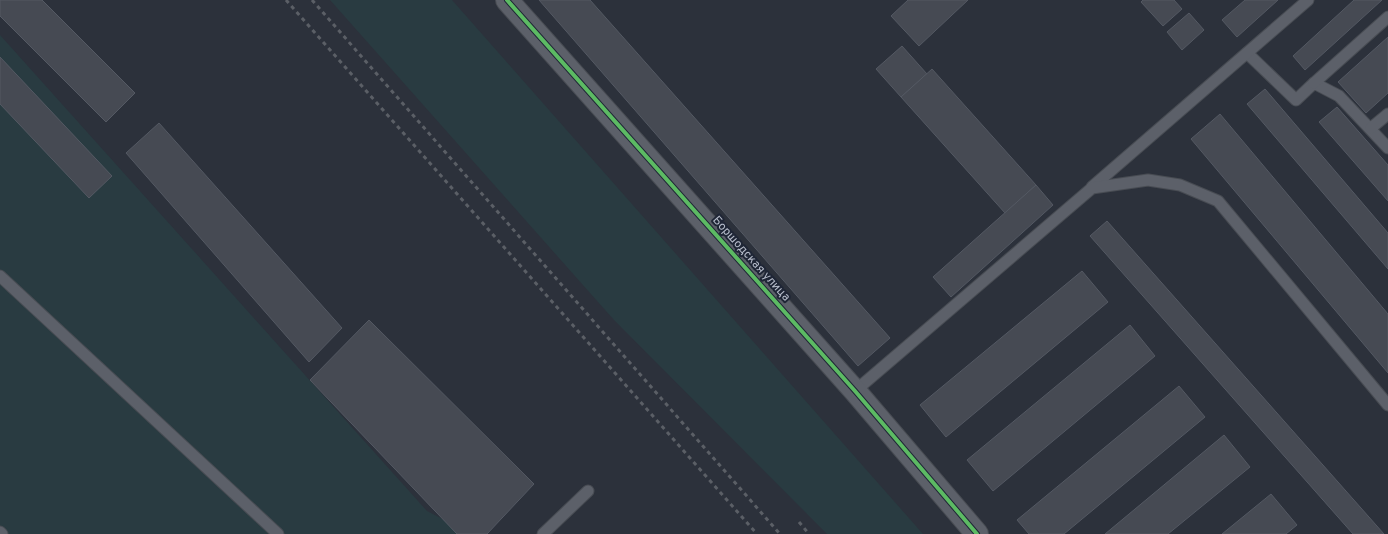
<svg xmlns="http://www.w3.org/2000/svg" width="1388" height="534" viewBox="0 0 1388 534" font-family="Overpass,sans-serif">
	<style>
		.green { fill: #293b41 }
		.building { fill: #464a53; stroke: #545963 }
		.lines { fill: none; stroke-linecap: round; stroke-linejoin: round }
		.service-casing { stroke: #484c53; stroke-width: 13 }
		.tertiary-casing { stroke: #484c53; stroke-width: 24 }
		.service { stroke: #5c6069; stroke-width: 11 }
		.tertiary { stroke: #5c6069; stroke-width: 22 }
		.rail { stroke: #5b5f66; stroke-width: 3; stroke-dasharray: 4 4; stroke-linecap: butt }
		.cycleway-casing { stroke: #1f2636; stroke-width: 6 }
		.cycleway { stroke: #5cba63; stroke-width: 4 }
		.labels { text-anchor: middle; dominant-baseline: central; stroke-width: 4; stroke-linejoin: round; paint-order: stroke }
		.street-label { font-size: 12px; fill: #b7bdcb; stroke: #1f2636 }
	</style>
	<rect width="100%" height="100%" fill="#2c313b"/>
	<g class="green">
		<path d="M330,0H452L923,534H827L614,320Z"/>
		<path d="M0,35L427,511L472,534H0Z"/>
	</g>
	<g class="building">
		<path d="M0,0H42L135,93L106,122L0,16Z"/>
		<path d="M539,0H590L890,338L858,366Z"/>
		<path d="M908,0H968L919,46L891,16Z"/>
		<path d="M1143,0H1174L1182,9L1163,26L1141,2Z"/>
		<path d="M1245,0H1278L1237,37L1222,20Z"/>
		<path d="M1354,0H1382L1305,70L1293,56Z"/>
		<path d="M1189,13L1204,30L1182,50L1167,32Z"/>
		<path d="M1388,37V93L1366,113L1338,82Z"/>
		<path d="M902,46L927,74L901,97L876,69Z"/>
		<path d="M0,57L112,176L89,198L0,104Z"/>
		<path d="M932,69L1036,185L1005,213L901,97Z"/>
		<path d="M1265,89L1388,233V269L1247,104Z"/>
		<path d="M1337,107L1388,165V201L1319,122Z"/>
		<path d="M1220,114L1388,314V373L1191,139Z"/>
		<path d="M159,123L342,328L309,362L126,153Z"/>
		<path d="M1036,185L1053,205L951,297L933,277Z"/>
		<path d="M1107,221L1384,534H1353L1090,236Z"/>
		<path d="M1082,271L1108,302L946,437L920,405Z"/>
		<path d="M369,320L534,484L487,534H457L310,380Z"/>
		<path d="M1130,325L1155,356L993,491L967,460Z"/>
		<path d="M1179,386L1205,417L1064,534H1029L1017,520Z"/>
		<path d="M1224,435L1250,467L1168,534H1105Z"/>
		<path d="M1271,494L1297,525L1286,534H1222Z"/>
	</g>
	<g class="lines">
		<defs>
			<g id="service">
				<path d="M1247,53L1296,100L1314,83L1339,96L1388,148"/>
				<path d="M1314,83L1388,17"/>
				<path d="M1371,128L1388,114"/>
				<path d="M1092,187L1308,0"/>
				<path d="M0,276L278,534"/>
				<path d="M855,391L1092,188L1148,180L1180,185L1218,201L1388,405"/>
				<path d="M0,532L2,534"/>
				<path d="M543,534L588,491"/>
			</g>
			<path id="tertiary" d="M507,0L855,391L977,534"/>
		</defs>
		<use href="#service" class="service-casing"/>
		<use href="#tertiary" class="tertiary-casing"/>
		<use href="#service" class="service"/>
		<use href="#tertiary" class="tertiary"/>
		<g class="rail">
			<path d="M286,0L757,534"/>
			<path d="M312,0L780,534"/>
			<path d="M799,522L809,534"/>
		</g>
		<defs>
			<path id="cycleway" d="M507,0L855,391L977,534"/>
		</defs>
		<use href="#cycleway" class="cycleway-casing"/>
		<use href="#cycleway" class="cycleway"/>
	</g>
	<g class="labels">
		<g class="street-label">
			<text transform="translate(751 259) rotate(48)">Боршодская улица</text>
		</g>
	</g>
</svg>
